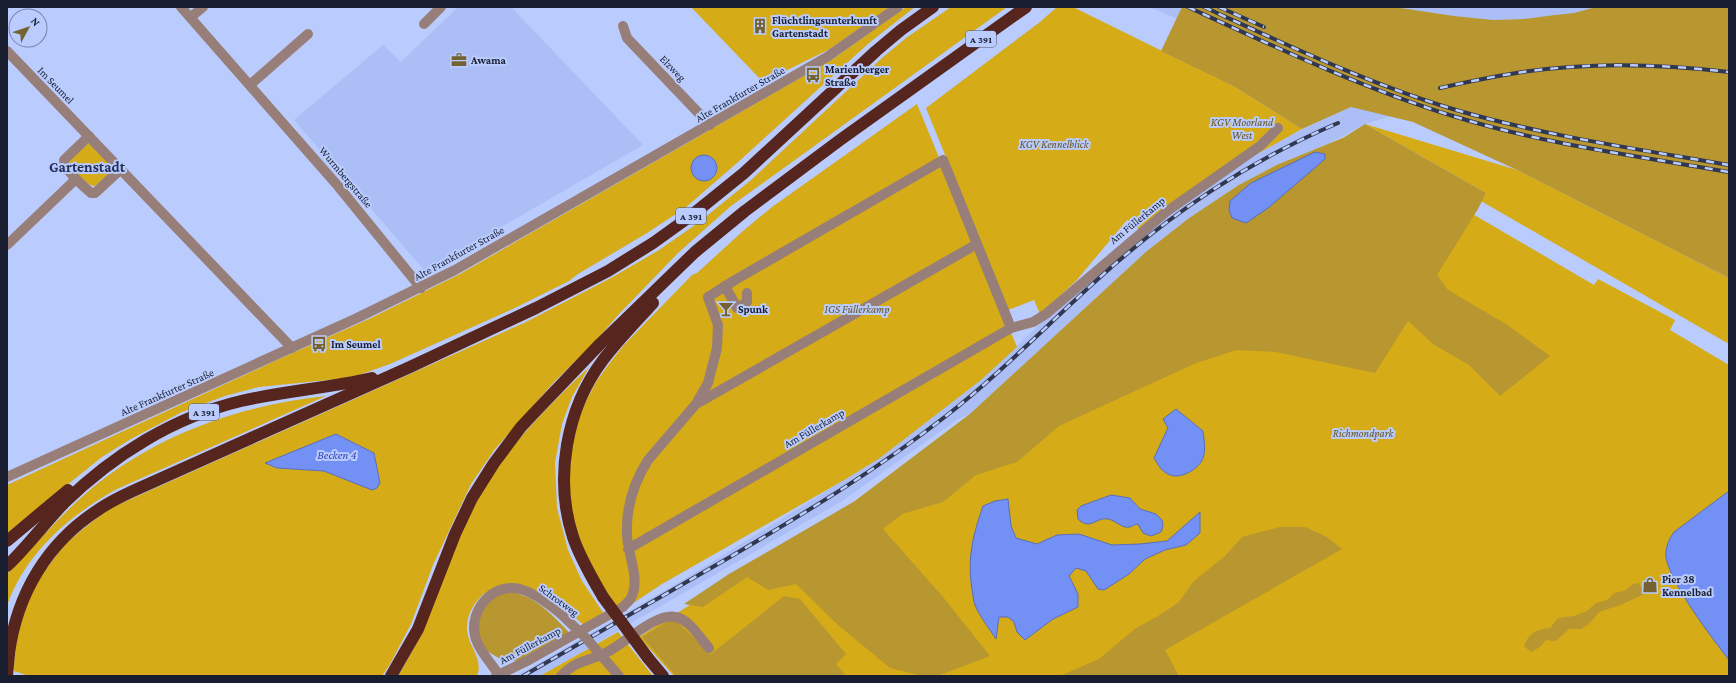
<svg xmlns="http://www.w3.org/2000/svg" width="1736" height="683" viewBox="0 0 1736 683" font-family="'Crimson Pro',serif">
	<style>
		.built { fill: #abbef5 }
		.green { fill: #d5ab18; fill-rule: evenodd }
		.forest { fill: #b89630 }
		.water { fill: #7390f5; stroke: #586eba }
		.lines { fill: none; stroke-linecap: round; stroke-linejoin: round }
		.minor { stroke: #977e79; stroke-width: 10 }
		.tertiary { stroke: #977e79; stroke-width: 10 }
		.motorway { stroke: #55251e; stroke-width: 12 }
		.rail-casing { stroke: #30374e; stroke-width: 4 }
		.rail { stroke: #bacbfd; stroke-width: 2.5; stroke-dasharray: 8; stroke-linecap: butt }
		.minor-bridge { stroke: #977e79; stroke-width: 10 }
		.motorway-bridge { stroke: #55251e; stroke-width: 12 }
		.labels { text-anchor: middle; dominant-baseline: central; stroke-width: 4; stroke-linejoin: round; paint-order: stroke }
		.shield { fill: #bacbfd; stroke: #49526e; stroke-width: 1 }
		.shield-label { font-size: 10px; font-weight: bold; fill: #181e30 }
		.poi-label { font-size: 11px; font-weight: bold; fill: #181e30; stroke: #bacbfd; text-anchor: start }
		.street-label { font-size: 11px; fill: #181e30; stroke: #bacbfd }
		.park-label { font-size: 11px; font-style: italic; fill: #65531f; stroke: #bacbfd }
		.water-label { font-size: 12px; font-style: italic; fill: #3145b9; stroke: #bacbfd }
		.district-label { font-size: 15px; font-weight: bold; fill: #253159; stroke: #bacbfd }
	</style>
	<rect width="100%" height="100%" fill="#bacbfd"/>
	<g class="built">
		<path d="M458,7H511L643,145L425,271L294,120L383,45L401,62Z"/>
		<path d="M1149,7H1249L1409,110L1365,124L1326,145L1277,165L1239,185L1188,219L1146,252L970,414L958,419L842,501L540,676H516L678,583L880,458L981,380L1043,321L1143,234L1239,164L1286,137L1371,98Z"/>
		<path d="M1394,7H1596L1574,13L1555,15L1524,19L1494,20L1454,16Z"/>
	</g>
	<g class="green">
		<path d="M691,7H890L830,49L763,82Z"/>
		<path d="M906,7H915L869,43L737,163L685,208L647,233L578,274L569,281L517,307L390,364L359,375L338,379L259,387L225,396L182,412L131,439L102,457L7,533V485L277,360L369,319L460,274L833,59Z"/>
		<path d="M951,7H1007L731,206L678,253L619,314L593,344L554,382L495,449L471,484L433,565L411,624L390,664L382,676H29L14,671L15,631L34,585L65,544L93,521L111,508L526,322L611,278L659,250L698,223L751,180L882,58L906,38ZM336,434L374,453L380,483L372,490L324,471L277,468L265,463Z"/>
		<path d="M1057,7H1073L1235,87L1302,129L1239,164L1143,233L1127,220L1076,281L1040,314L1034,300L1008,310L926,108L1040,22Z"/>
		<path d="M917,104L1017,347L981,380L880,458L846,479L662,584L620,612L595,574L574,527L569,503L570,452L577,423L585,403L596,382L609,364L624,345L692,275L697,273L743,231L772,207Z"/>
		<path d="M1365,124L1517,170L1729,278V344L1481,201L1486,193Z"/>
		<path d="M1343,138L1594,285L1598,279L1675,320L1670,330L1729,365V491L1722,497L1669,569L1675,581L1700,620L1729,660V676H674L639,637L855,501L970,414L1146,252L1188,219L1239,185L1277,165Z"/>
		<path d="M89,143L91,144L112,166V171L95,186C86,186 68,168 70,159Z"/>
		<path d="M589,367L572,397L562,424L555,463L557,508L568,550L582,581L604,614L585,626C574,617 554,598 541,594C536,592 499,586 496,587C479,593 466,612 467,630C468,646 484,659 477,676H398C435,618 448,550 482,491C510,443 550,405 589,367Z"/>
		<path d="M326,396L117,489C70,515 25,553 7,606V574C32,548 56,520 83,496C149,437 239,405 326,396Z"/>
		<path d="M618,632L653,676H540Z"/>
	</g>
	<g class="forest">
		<path d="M1182,7H1394L1454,16L1494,20L1524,19L1555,15L1574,13L1596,7H1729V278L1517,170L1413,122L1351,107L1302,129L1235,87L1161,51Z"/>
		<path d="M1365,124L1486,193L1478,209L1437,275L1448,290L1506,324L1550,356L1500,396L1469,365L1433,344L1408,321L1375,373L1276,352L1237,350L1196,363L1059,426L1017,462L976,475L943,502L902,514L883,529L943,597L990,656L937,676H922L890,668L838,625L796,584L768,590L747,577L703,607L684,604L729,574L855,501L970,414L1146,252L1188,219L1239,185L1277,165L1343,138Z"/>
		<path d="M1280,527H1305L1327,537L1342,549L1165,650L1179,676H1060L1099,659L1136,628L1158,616L1178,603L1194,581L1225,556L1242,537Z"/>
		<path d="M1639,583L1644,594L1623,604L1599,612L1589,624L1581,629H1569L1556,641L1546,640L1540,647L1531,652L1524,646C1529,633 1537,629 1550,628L1558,618L1574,616L1587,611L1596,603L1607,600L1614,593L1624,591L1633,584Z"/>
		<path d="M507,591C537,596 551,614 571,634L519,661L502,660L487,651L478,634L477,619L492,597Z"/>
		<path d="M784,596L800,599L846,654L836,664L846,676H676L642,637L673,618L711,654Z"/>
	</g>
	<g class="water">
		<path d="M1315,152L1325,154V159L1268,208L1246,223L1232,218L1229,210L1230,201L1251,183Z"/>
		<circle cx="704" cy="168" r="13"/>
		<path d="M1176,409L1203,431C1204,441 1207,453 1201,462C1195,471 1179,480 1168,474C1161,471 1158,464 1154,458L1168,428L1163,419Z"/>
		<path d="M336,434L374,453L380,483L377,488L372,490L324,471L277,468L265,463Z"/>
		<path d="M1729,491V660C1712,638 1670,583 1666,557C1665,548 1669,539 1674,532Z"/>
		<path d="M1111,495L1130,498L1140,509L1156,514L1162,520L1163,526L1161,532L1151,536L1143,533L1138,524C1134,524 1133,527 1129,527C1123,529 1115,520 1108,519C1095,517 1091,531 1078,519L1077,510L1081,506Z"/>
		<path d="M1008,499L1011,526L1016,538L1037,544L1057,535L1079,534L1112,545L1140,544L1167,541L1200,512V533L1186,545L1165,550L1145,559L1129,574L1104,590L1098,589L1086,571L1076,568L1069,576L1078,594V607L1053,619L1025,640L1017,632L1014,622L1008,617H999L996,639C989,628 980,617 975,605C973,600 973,594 972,590C967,558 973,535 983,506L995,501Z"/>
	</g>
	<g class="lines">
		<g class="minor">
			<path d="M181,7L338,186L421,288"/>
			<path d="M191,17L203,7"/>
			<path d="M424,24L441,7"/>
			<path d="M623,26L627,38L710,125"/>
			<path d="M7,51L292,348"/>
			<path d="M251,84L308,34"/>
			<path d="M89,136L64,160C64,170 83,186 91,193H95L121,169"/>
			<path d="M7,245L76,179"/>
			<path d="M725,286L737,308L747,302V293"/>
			<path d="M1011,328L1033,322L1046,314L1166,212L1260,146L1278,128"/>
			<path d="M698,403L977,244"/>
			<path d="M499,675C491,663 478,649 475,636C469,610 493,582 520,589C535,593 549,604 561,614"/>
			<path d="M496,676L529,660L623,607C625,604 630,601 631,598C641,578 627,554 627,534C626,507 634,482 648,460L696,404L708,383L717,348L718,325L708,297L735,280L943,160L1011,328L628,549"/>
			<path d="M561,676C578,658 590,662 609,651C626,642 657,612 676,617C690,620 700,638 709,648"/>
		</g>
		<path class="tertiary" d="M7,477L357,318L455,270L827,57L898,7"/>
		<g class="motorway">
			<path d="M7,541L68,490"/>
			<path d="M7,566C27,547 44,524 64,503C113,455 174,417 241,401C284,391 329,388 372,378"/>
			<path d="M603,597C592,578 580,558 573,537C554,479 566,409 603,360C618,340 636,322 653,303"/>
			<path d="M9,653C17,594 47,543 98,510C112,500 128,493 144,486L410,367L536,308L608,271L653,243L692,215L744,173L876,51L901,30L933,7"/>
			<path d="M648,658L663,676"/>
			<path d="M391,676L418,629L455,534L472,498L494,463L521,427L536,411L600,344L695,252L745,211L840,140L1026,7"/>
		</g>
		<defs>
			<g id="rail">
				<path d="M1188,7C1275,47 1362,88 1453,116C1543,144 1637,156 1729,172"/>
				<path d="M1204,7C1287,45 1369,84 1456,110C1546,136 1637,149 1729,165"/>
				<path d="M1219,7L1264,27"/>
				<path d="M1440,88C1467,82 1495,76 1523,72C1591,62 1661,64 1729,72"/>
				<path d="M523,676C592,636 661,597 730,557C805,513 878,469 946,416C1000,374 1047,325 1098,279C1171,213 1247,162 1338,123"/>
			</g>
		</defs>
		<use href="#rail" class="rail-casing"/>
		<use href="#rail" class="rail"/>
		<path class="minor-bridge" d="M561,614L586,638L619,676"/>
		<g class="motorway-bridge">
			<path d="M603,597L648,658"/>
			<path d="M7,676L9,653"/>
		</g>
	</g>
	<defs>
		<symbol id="building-bare" viewBox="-9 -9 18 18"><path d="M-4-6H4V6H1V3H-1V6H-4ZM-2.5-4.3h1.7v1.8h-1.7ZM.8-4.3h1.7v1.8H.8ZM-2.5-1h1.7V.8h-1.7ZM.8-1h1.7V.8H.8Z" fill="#746331" stroke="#bacbfd" stroke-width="2.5" paint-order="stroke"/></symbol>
		<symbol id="office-bare" viewBox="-9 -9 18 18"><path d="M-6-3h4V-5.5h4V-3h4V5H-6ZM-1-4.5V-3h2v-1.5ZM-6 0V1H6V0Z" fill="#746331" stroke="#bacbfd" stroke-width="2.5" paint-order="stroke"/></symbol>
		<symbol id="bus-bare" viewBox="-9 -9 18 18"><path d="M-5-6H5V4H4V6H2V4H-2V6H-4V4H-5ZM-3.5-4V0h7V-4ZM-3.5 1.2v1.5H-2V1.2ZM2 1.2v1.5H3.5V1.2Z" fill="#746331" stroke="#bacbfd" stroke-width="2.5" paint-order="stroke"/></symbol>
		<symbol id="bar-bare" viewBox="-9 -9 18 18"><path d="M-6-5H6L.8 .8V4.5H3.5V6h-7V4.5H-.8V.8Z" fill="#746331" stroke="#bacbfd" stroke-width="2.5" paint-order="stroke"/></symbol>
		<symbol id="shop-bare" viewBox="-9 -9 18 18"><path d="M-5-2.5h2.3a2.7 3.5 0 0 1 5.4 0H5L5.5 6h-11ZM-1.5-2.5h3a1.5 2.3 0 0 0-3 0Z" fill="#746331" stroke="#bacbfd" stroke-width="2.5" paint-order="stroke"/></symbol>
	</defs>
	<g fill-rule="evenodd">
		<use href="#building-bare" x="749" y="15" width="22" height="22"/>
		<use href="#office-bare" x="448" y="49" width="22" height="22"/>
		<use href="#bus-bare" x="802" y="64" width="22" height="22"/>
		<use href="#bar-bare" x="715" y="298" width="22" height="22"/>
		<use href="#bus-bare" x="308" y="333" width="22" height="22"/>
		<use href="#shop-bare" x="1639" y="574" width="22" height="22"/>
	</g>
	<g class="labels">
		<g class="shield">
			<rect x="966" y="31" width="30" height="16" rx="3"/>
			<rect x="676" y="208" width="30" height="16" rx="3"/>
			<rect x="189" y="404" width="30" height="16" rx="3"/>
		</g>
		<g class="shield-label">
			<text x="981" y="39">A 391</text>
			<text x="691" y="216">A 391</text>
			<text x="204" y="412">A 391</text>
		</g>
		<g class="poi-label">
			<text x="772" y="20">Flüchtlingsunterkunft<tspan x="772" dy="13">Gartenstadt</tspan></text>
			<text x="471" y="60">Awama</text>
			<text x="825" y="69">Marienberger<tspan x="825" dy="13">Straße</tspan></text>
			<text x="738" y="309">Spunk</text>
			<text x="331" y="344">Im Seumel</text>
			<text x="1662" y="579">Pier 38<tspan x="1662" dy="13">Kennelbad</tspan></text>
		</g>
		<g class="street-label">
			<text transform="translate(673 68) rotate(46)">Elzweg</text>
			<text transform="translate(56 85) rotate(46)">Im Seumel</text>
			<text transform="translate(740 94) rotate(-30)">Alte Frankfurter Straße</text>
			<text transform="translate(346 177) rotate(50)">Wurmbergstraße</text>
			<text transform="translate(1137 220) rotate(-39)">Am Füllerkamp</text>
			<text transform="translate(459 253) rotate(-29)">Alte Frankfurter Straße</text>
			<text transform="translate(167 392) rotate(-24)">Alte Frankfurter Straße</text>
			<text transform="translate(814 428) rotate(-30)">Am Füllerkamp</text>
			<text transform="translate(559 600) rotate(36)">Schrotweg</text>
			<text transform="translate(530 645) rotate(-28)">Am Füllerkamp</text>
		</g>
		<g class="park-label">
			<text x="1242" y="122">KGV Moorland<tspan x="1242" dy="13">West</tspan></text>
			<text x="1054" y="144">KGV Kennelblick</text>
			<text x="857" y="309">IGS Füllerkamp</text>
			<text x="1363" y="433">Richmondpark</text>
		</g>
		<g class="water-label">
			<text x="337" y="455">Becken 4</text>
		</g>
		<g class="district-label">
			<text x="87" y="167">Gartenstadt</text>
		</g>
	</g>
	<rect width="1736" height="683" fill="none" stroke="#181e30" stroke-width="16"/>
	<g transform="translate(28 28) rotate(50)"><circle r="19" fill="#bacbfd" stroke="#7986ab"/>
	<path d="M0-3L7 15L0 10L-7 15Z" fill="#746331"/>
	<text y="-6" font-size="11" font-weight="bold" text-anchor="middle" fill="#181e30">N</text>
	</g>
</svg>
